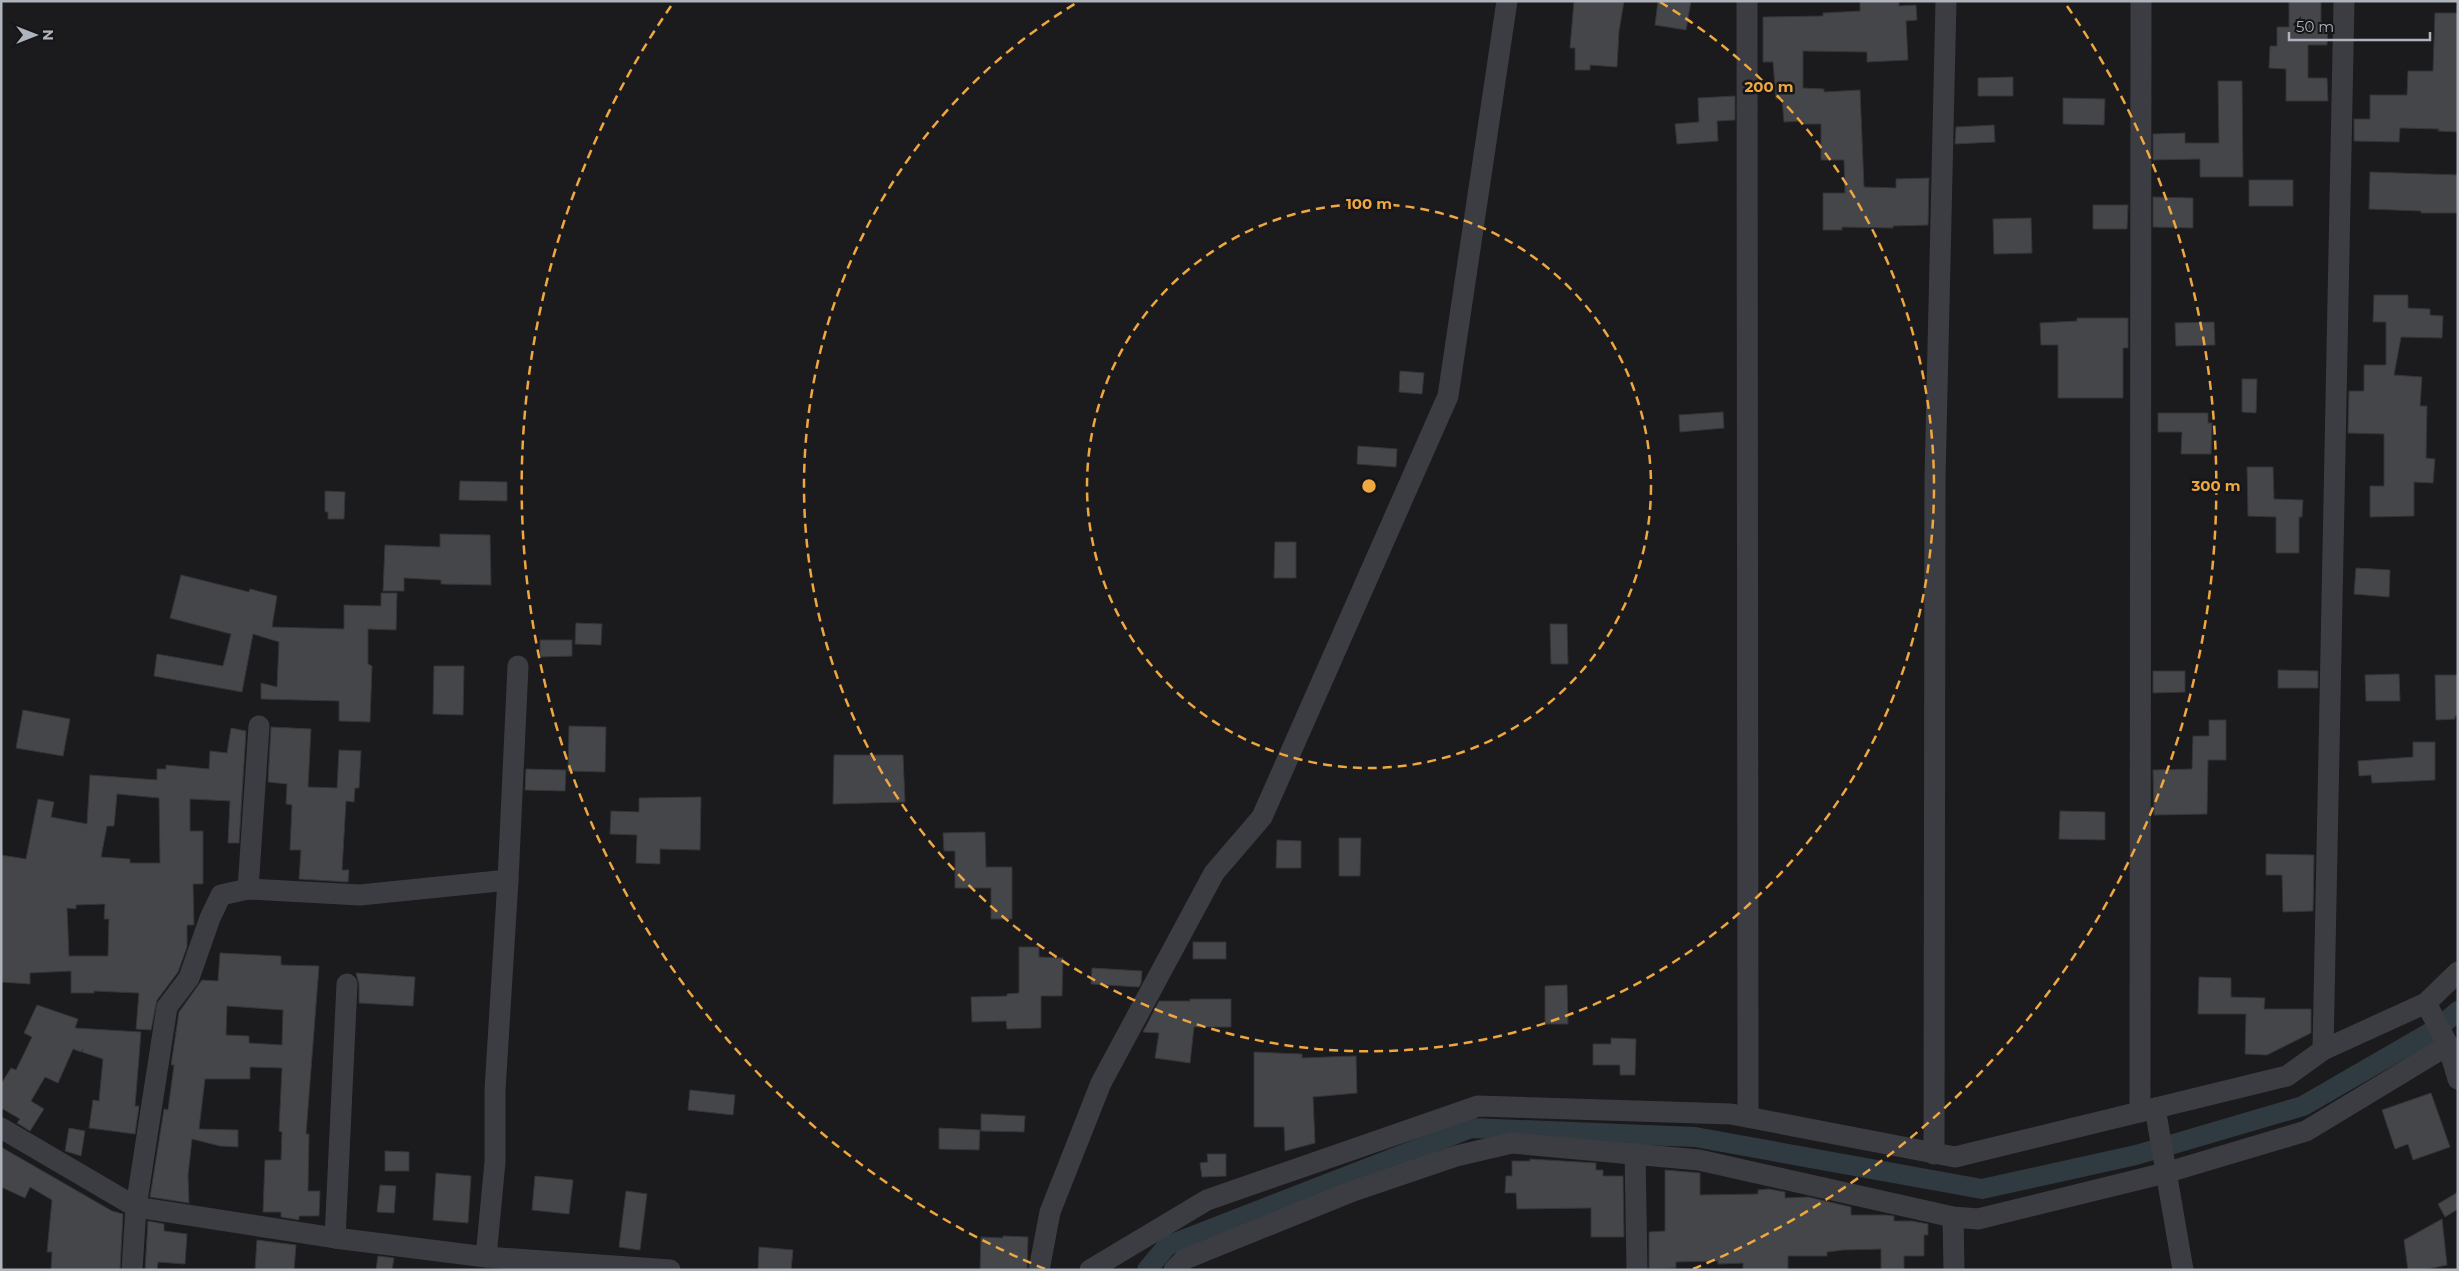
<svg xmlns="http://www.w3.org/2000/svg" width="2459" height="1271" viewBox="0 0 2459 1271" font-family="Montserrat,sans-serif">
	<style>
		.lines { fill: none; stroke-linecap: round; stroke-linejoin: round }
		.canal { stroke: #303b41; stroke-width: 20 }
		.building { fill: #45464a; stroke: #353539; fill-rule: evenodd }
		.minor { stroke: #3c3d42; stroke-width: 21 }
		.ring { fill: none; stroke: #eea741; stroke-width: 2.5; stroke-dasharray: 9 6 }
		.centre { fill: #eea741; stroke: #161618; stroke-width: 2.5 }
		.ring-label { font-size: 15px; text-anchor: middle; font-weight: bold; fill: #eea741; stroke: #161618; stroke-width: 5; stroke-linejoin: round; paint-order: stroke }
	</style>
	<rect width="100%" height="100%" fill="#1b1b1d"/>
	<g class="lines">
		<path class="canal" d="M1147,1270L1167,1246L1471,1128L1695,1137L1982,1189L2136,1155L2303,1106L2438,1028L2458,1011"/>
	</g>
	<g class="building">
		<path d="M1574,1H1624L1619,31L1617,67L1590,65V70H1575V48H1570Z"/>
		<path d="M1658,1H1691L1686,30L1655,25Z"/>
		<path d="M1860,1H1899V6L1916,5L1917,20L1906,21L1908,60L1867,62V52L1803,51V88L1824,89V92L1860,90L1864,187L1896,188V179L1929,178L1928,225L1893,226V228L1842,227V230H1823V193H1845L1844,160H1821V124H1803V121L1784,122L1782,98L1776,99L1773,62H1763V17L1823,16V13L1860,11Z"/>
		<path d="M2289,1H2321V27H2328L2327,45H2308V78H2327L2328,101H2286V69L2269,68L2270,46H2277V27H2289Z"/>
		<path d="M2435,13H2458V132L2438,131L2439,129L2400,128L2399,142L2354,141V119H2370V95H2407L2408,71H2433Z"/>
		<path d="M2013,77V96H1978V78Z"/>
		<path d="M2218,81H2242L2243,177H2200V159L2153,160V134L2185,133V143H2219Z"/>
		<path d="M1735,96V120L1717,121L1718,141L1677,144L1675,124L1699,122L1698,98Z"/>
		<path d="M2063,98L2105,99L2104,125L2063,124Z"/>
		<path d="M1994,125L1995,142L1955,144L1956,127Z"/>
		<path d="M2370,172L2458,175L2457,213H2421V211L2369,209Z"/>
		<rect x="2249" y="180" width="44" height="26"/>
		<path d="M2153,197L2193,198V228L2153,227Z"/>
		<path d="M2093,205H2128L2127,229H2093Z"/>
		<path d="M2031,218L2032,253L1994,254L1993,219Z"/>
		<path d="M2374,295H2408V308L2430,309V315L2443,316L2442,338L2401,337L2394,375L2422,377L2420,406H2427L2426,458L2435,459L2433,483L2414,482V516L2370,517V486H2384V434L2348,433L2349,391H2364V365H2386V322H2373Z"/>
		<path d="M2077,318H2128V348H2123V398H2058V345H2041L2040,323L2077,321Z"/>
		<path d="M2214,322L2215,345L2176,346L2175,323Z"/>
		<path d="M1400,371L1424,373L1422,394L1399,392Z"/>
		<path d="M2242,379H2257L2256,413L2242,412Z"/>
		<path d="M1723,412L1724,428L1680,432L1679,415Z"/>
		<path d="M2158,413H2208V423H2212L2211,454H2181L2182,432H2158Z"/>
		<path d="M1358,446L1397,449L1396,467L1357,464Z"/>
		<path d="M2247,467H2273L2274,499L2303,500L2302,517H2299V553H2276V517L2248,516Z"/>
		<path d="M460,481L507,482V501L459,500Z"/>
		<path d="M325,491L345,492L344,519H328V512H325Z"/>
		<path d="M440,534L490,535L491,585L441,584V580L404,578V591H383L385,545L440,547Z"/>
		<path d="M1275,542H1296V578H1274Z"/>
		<path d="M2356,568L2390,570L2389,597L2354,594Z"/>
		<path d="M181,575L249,592L250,589L277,596L272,627L344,629V605L381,606V593H397L396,630L368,629V664L372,666L370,722L339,721V701L261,699V683L277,687L279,642L253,634L242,692L154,676L157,654L223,666L231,634L170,618Z"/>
		<path d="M576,623L602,624L601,645L575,644Z"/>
		<path d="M1550,624H1567L1568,664H1551Z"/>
		<path d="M540,640H572V656L540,657Z"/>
		<path d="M434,666H464L463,715L433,714Z"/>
		<path d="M2278,670L2318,671V688H2278Z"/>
		<path d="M2153,671H2185V692L2153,693Z"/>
		<path d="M2399,674L2400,701H2366L2365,675Z"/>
		<path d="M2435,675H2458V716H2455V719L2436,720Z"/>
		<path d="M23,710L70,719L63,756L16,748Z"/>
		<path d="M2209,720H2226V760H2208L2207,814L2154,815L2153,770L2192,769L2193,736H2209Z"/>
		<path d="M569,726L606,727L605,772L568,771Z"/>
		<path d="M271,727L311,729L308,787L337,788L339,750L361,751L359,788H355L354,802L346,801L342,870H349L348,882L299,879L301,850H290L292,805L286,804L287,784L268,782Z"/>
		<path d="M231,728L246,731L239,843H228L230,801L190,799V831H203V884H193L194,925H187V947L178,972L157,1000L151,1030L136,1029L139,993L94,991V993H71V971L30,973V984L1,982V855L26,859L38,799L54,802L51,817L87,824L90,775L157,780V769H166V765L209,769L210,751L227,753ZM117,794L159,798L160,863H130V859L101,857L107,826H114ZM105,904L104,919H109L108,956H69L67,908L76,909V905Z"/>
		<path d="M2413,742H2435V780L2372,783L2371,775L2359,776L2358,761L2413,757Z"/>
		<path d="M834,755H903L905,802L833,804Z"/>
		<path d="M526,769L566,770L565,791L525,790Z"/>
		<path d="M701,797L700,850L660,849V864L636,863L637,835L610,834L611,811L639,812V798Z"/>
		<path d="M2060,811L2105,812V840L2059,839Z"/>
		<path d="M985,832L986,867H1012V919H991V888H955V851H944L943,833Z"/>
		<path d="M1339,838H1361L1360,876H1339Z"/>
		<path d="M1277,840L1301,841V868H1276Z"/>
		<path d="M2266,854L2314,855L2313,911L2283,912L2282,875H2266Z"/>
		<rect x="1193" y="942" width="33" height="17"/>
		<path d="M1019,947H1039V957L1063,958L1062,996H1041V1028L1007,1029L1006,1021L972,1022L971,997L1007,996V994L1019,993Z"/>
		<path d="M220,953L281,956V965L319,966L306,1134H309L308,1191H320L319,1216H299V1220L281,1217V1212H263L265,1160H281L282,1132L279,1131L282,1068L250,1067V1079H205L199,1129L238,1130V1147L220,1146L192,1139L188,1175L189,1203L150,1197L164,1109L168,1110L174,1065H171L179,1012L202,980L218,981ZM227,1006L283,1010L282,1045L249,1043V1036L226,1035Z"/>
		<path d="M1092,968L1142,971L1141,983L1139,987L1091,984Z"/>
		<path d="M356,973L415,977L413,1006L359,1003V984Z"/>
		<path d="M2199,977L2231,978V997L2265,998L2264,1009H2311V1033L2267,1055L2245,1054L2246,1014H2198Z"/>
		<path d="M1567,985L1568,1024H1545V986Z"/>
		<path d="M1190,999H1231V1027H1194L1190,1063L1155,1058L1159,1033L1143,1032L1159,1001H1190Z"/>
		<path d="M37,1005L78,1019L75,1028L141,1032L135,1106H139L135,1134L89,1128L93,1100L99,1101L103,1059L82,1052L83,1049L81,1052L73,1049L58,1083L45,1077L31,1101L44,1109L30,1131L17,1123L20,1119L1,1108V1084L11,1068L16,1070L32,1037L24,1033Z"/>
		<path d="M1611,1038L1636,1039L1635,1075H1620V1065H1593V1044H1611Z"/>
		<path d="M1254,1052L1302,1054V1058L1356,1056L1357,1093L1313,1097L1315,1143L1285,1151L1284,1127H1254Z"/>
		<path d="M690,1090L735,1095L733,1115L688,1110Z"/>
		<path d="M2431,1093L2450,1147L2413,1160L2408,1144L2395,1149L2382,1110Z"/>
		<path d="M981,1114L1025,1116L1024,1132L981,1131Z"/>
		<path d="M69,1128L85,1131L81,1156L65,1151Z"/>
		<path d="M939,1128L980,1130L979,1150L939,1149Z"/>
		<path d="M1,1147L112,1211L123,1214L120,1270H51L52,1252H47L52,1200L30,1187L25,1198L1,1187Z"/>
		<path d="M385,1151L409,1152V1171H385Z"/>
		<path d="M1207,1154H1226V1176L1202,1177L1200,1163L1208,1162Z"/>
		<path d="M1530,1159L1596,1163V1170H1603V1176H1623L1624,1237H1591V1208L1517,1209L1516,1193H1505L1506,1176H1512V1161H1530Z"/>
		<path d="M1665,1170L1700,1173V1195L1758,1194V1190L1769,1189L1785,1192V1198L1808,1197L1851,1207V1215H1886L1894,1216V1221H1912L1928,1224V1235H1924V1256H1904V1270H1881V1249L1843,1250L1827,1252V1256H1788V1270H1743V1263L1718,1264V1261L1676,1262V1268L1649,1269V1232L1665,1231Z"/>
		<path d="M436,1173L471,1176L468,1223L433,1220Z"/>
		<path d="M535,1176L573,1180L569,1214L532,1210Z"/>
		<path d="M380,1185L396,1186L394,1213L377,1212Z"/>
		<path d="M626,1191L647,1194L640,1250L619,1247Z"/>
		<path d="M2458,1192V1209L2445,1217L2438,1204Z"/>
		<path d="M2442,1219L2447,1265L2423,1270H2408L2404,1240Z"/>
		<path d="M148,1221L164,1224V1231L187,1234L185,1264L158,1262L157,1270H145Z"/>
		<path d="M1003,1236L1028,1237L1027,1270H980L981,1237L1003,1238Z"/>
		<path d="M257,1240L296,1245L294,1270H255Z"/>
		<path d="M759,1247L793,1250L791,1270H758Z"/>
		<path d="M378,1256L394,1258L392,1270H376Z"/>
	</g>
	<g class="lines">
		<g class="minor">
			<path d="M1747,1L1748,1117"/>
			<path d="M248,889L259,726"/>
			<path d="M2426,1003L2448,1045L2458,1079"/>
			<path d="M2323,1050L2344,1"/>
			<path d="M2155,1108L2183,1270"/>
			<path d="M2140,1112L2141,1"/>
			<path d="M1,1128L136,1207L335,1238L486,1257L670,1270"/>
			<path d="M1635,1153L1637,1270"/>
			<path d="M1934,1154L1935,478L1946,1"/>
			<path d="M1953,1217L1954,1270"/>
			<path d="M335,1238L347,984"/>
			<path d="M486,1257L495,1162V1090L508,880L518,666"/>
			<path d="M132,1270L136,1207L167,1007L189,978L210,918L221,895L248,889L360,895L508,880"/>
			<path d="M1039,1270L1050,1212L1101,1083L1214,873L1262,817L1448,396L1507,1"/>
			<path d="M1090,1270L1207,1200L1478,1106L1731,1114L1955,1157L2287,1076L2323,1050L2426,1003L2458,972"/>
			<path d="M1174,1270L1185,1259L1353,1191L1456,1156L1512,1143L1699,1160L1953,1217L1978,1219L2165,1173L2306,1131L2448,1045"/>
		</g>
	</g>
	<g class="ring">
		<circle cx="1369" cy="486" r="282"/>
		<path d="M1660 2A565 565 0 1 1 1078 2"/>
		<path d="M1045 1269A847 847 0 0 1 671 6M2067 6A847 847 0 0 1 1693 1269"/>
	</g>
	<circle cx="1369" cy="486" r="8" class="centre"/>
	<g class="ring-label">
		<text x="1769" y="92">200 m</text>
		<text x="1369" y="209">100 m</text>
		<text x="2216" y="491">300 m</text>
	</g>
	<rect width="2459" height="1271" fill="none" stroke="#aeb3bc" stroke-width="5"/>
	<g transform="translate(35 35) rotate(90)" stroke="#161618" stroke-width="4" paint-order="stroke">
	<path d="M0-4L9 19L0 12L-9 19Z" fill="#aeb3bc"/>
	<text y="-8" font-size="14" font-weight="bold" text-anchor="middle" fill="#aeb3bc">N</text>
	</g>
	<path d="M2289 32v8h141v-8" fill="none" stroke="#aeb3bc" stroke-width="2.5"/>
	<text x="2296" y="32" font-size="15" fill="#aeb3bc" stroke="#161618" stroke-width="4" paint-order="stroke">50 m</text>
</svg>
